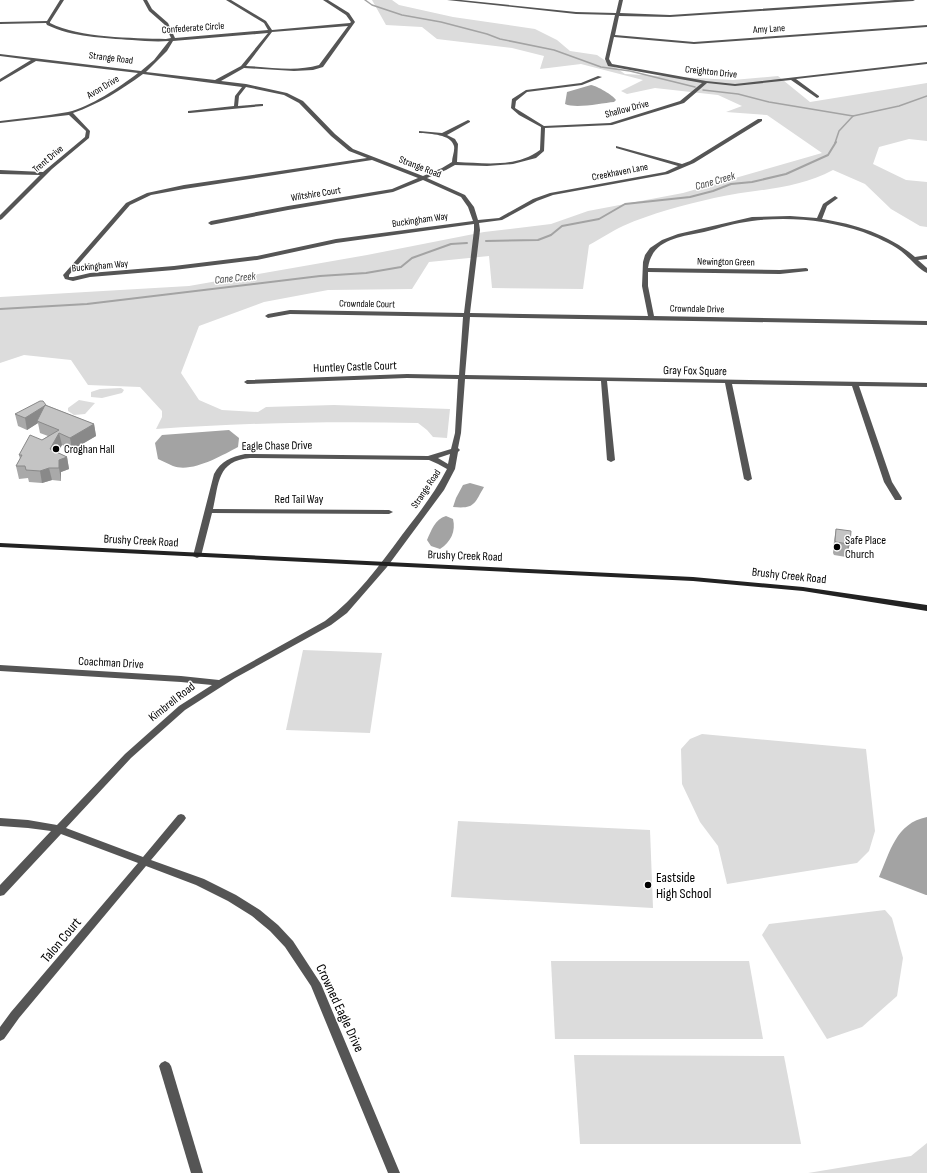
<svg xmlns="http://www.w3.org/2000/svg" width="927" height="1173" viewBox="0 0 927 1173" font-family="'Sofia Sans Condensed',sans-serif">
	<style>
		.green { fill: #dcdcdc }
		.water { fill: #a3a3a3 }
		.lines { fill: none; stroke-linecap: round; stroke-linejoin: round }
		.stream-far1 { stroke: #a3a3a3; stroke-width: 1.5 }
		.stream { stroke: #a3a3a3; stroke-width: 2 }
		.street { fill: #555; fill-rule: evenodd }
		.secondary { fill: #222; fill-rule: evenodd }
		.wall { fill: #a9a9a9 }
		.shaded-wall { fill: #898989 }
		.building { fill: #c4c4c4; stroke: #898989 }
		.poi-dot { fill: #000; stroke: #fff; stroke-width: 1.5 }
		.labels { text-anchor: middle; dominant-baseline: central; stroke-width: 3; stroke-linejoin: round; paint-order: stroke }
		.far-street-label { font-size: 10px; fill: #000; stroke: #fff }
		.far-water-label { font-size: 11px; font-style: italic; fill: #444; stroke: #fff }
		.street-label { font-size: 12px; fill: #000; stroke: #fff }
		.poi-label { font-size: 12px; fill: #000; stroke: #fff; text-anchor: start }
		.near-poi-label { font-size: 14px; fill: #000; stroke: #fff; text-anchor: start }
		.near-street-label { font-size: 14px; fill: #000; stroke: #fff }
	</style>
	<rect width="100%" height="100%" fill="#fff"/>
	<g class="green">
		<path d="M372,0H392L399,5L453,17L535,29L557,40L570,51L597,55L625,74L733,80L778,76L810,102L927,83V141L909,139L879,147L873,164L906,180L927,182V227L920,226L891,209L865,184L833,170C796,190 755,189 714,198C684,205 652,213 623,226C612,231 600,239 589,245L583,289L492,288L489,256L429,262L412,289L328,290L264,302L199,326L181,373L199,400L222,410L258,412L266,407L334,405L450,409L447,438L433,437L427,430L418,423C330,421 243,423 156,429L162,417V411L140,387L88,385L71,360L24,355L0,363V297L189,286L367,255L484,232L551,224L588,211L683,193L822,153L767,115L726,112L742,106L718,95L655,88L627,94L621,91L643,80L581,64L540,69L544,56L512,48L437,39L422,27L386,25Z"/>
		<path d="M121,388L124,390L122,393L102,398L91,397V392L100,389Z"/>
		<path d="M79,400L95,403L85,414L74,415L68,411V408Z"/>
		<path d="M303,650L382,653L370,733L286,730Z"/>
		<path d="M702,734L866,749L875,831L869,851L857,863L727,884L718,846L700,822L682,784L681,749L690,739Z"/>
		<path d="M458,821L650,830L653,908L451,897Z"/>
		<path d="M885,910L892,918L903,958L897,996L862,1027L827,1039L762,935L769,924Z"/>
		<path d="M551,961H749L763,1039H555Z"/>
		<path d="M574,1055L784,1056L801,1144H580Z"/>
		<path d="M927,1143V1173H808L911,1156Z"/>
	</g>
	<g class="water">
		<path d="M591,85C597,86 613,95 616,100L614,102C602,103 576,109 565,104L567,92Z"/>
		<path d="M229,430L239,438L238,447C221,456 192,473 173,466C168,464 163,461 158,459L155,443L162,435Z"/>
		<path d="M470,483L484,487C474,504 475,509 453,507L456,498L463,485Z"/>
		<path d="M446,516L453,519C456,531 451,542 440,549L431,546L427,540C431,531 435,519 446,516Z"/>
		<path d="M927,817V895H926L879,877C890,852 896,823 927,817Z"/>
	</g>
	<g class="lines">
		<g class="stream-far1">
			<path d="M365,0L372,5L402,15L441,22L487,34L500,39L554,50L601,67L630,71L695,87"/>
			<path d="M703,90L738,94L769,102L853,116"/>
			<path d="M835,143L839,131L853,116L899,106L927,96"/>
		</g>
		<g class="stream">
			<path d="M486,241L538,240L551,235L562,226L599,219L625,204L690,197L713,191L731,184L752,182L786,174L828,155L836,142"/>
			<path d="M0,309L87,304L320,276L366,273L401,267L412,258L451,244L467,243"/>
		</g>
		<g class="street">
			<path d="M60,0H64L50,22V23C80,38 132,38 166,39L171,38L165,25L149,11L143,0H147L152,9L168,23L175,38L268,30L264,23L226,0H231L266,21L272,30L350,23L351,22L346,15L323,0H328L349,13L355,22L323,67L313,70L294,71L244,68L221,81L246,84L287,93L303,101L335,134L353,149L423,176L442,168L452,162C452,157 455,151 454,146C451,134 430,134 421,133H419V131L442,133L468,120L470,121V122L447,135L455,139L458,144L457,162C484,163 516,168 540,150L541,127L519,115L511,108L512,99L526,90L581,83L598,76L602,77L582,85L527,92L516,101L515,108L544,126L610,123L680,101L702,83L608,66L605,59L615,15L576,14L447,0H461L576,12L616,13L619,0H623L620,13L670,15L895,0H915L913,1L670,17L619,16L615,35L694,42L927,25V27L694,44L614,37L609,59L612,64L706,81L735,84L927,62V64L796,79L819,96V97L817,98L791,80L735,86L707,83L684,103L612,125L545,128L544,151L536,158L513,164L487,166L455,165L446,170L427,178L465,195L474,207L478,220L499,218L533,199L550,193L665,172L678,166L616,148V146L682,164L690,161L758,119H762V121L694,163L668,174L553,195L537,201L502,220L479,223L480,230L470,313L648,316L642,286L643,262L645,255L650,248L662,240L678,234L752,217L790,216L817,218L823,204L835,196L838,198L827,206L822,219C855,224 890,235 915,257L927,255V259L918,260L927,268V273C918,269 910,258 901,251C890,243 876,237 863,232C828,220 788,216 752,221C735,223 720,228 704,232C680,237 652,239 648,268L780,270L806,268L808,269V271L780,274L648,272V286L654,316L927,321V325L470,317L465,375L927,383V387L859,386L892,482L902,498L901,500H895L884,482L852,386L732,384L752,479L748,481L744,479L725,383L607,381L615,460L611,462L607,460L601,381L465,379L461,433L458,448L460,450L458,452L455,469L444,490L387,567L347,613L331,625L235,678L185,710L131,758L66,828L143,857L178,815L181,814L184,815L186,818L184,821L151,860L204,879L236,895L260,910L278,925L293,941L321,984L400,1173H388L311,986L285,947L270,931L252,916L228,901L196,885L146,866L19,1018L4,1039L0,1041V1027L11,1012L138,863L61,834L4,895L0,896V885L51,831L28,828L0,826V818L28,820L57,825L125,754L179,706L212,685L181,682L0,671V665L181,676L219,680L325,621C356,598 379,566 402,535C419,513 434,494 447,469L438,464L429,460L250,458C217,461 219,483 213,509L389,510L393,512L389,514L212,513L201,556L197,558L193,556L214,474C221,461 231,457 245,454L428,456L451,449L455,433L458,379L407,378L247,384L244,382L247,380L407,374L459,375L463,317L290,314L268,318L265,316L268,314L290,310L464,313L474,230V224L336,243L257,260L174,270L90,277L73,281L65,279L63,275L64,274L126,203L147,193L184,185L367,158L349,151L331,136L299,103L284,95L246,87L239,96L238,106L261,104H263V106L190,113H188V111L234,106L235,96L242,87L143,74C121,90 99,104 73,113L90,131L89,138L52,169L2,219L0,220V215L40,175L0,174V170L43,172L85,137L86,131L69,115L0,123V121C22,118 46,116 68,112C90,107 120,87 138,73L36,61L0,82V79L31,60L0,56V54L141,71L154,60L169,41C157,42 144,41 132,40C104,38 72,37 47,25L46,23L0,24V22L47,21ZM348,26L319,65C296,72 270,67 246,66L272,32ZM268,33L241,66L215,80L146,72L167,51L173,41ZM372,160L418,178L392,189L288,206L211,221L208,223L211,225L288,210L393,192L423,180L461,197L468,207L473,221L336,239L257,256L174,266L90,273L73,277H69V275L130,205L151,195L184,189ZM450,454L448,464L438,458Z"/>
			<path d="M165,1061L169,1063L171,1066L203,1173H191L159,1066L161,1063Z"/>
		</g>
		<path class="secondary" d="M0,543L693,577L803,587L927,605V611L803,591L693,581L0,547Z"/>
	</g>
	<g class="wall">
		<path d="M46,405L94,424L96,436L72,450L62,445L57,452L67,457L69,469L61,472V481L52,480L42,483L29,482L28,478L19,479L16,466L20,459L19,455L48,436L40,433L38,423L27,430L18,426L15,414Z"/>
		<path d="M836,529L850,543L847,555L846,557L834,555L833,553L834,541Z"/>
	</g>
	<g class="shaded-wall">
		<path d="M46,405L37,421L38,423L27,430L25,418Z"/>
		<path d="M94,424L96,436L72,450L70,438Z"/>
		<path d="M59,433L62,445L53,461L50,449Z"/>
		<path d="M67,457L69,469L61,472V481L59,468V460Z"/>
		<path d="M49,468L52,480L42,483L40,471Z"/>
		<path d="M850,543L847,555L846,557L848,544Z"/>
	</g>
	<g class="building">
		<path d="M40,401H43L46,405L25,418L15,414Z"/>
		<path d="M45,405L94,424L70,438L59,433L50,449L67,457L59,460V468H49L40,471L26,470L25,466H16L22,455H19L30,435L42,440L59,430L37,421Z"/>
		<path d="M836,529L851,531L850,543L848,544L836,542L835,541Z"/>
	</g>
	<g class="poi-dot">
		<circle cx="56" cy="449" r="4"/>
		<circle cx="837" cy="547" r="4"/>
		<circle cx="648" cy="885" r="4"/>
	</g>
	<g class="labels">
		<g class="far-street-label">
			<text transform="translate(193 28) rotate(-4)">Confederate Circle</text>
			<text transform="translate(769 29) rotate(-4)">Amy Lane</text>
			<text transform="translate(111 58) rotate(7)">Strange Road</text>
			<text transform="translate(711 72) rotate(6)">Creighton Drive</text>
			<text transform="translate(103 87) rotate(-31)">Avon Drive</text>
			<text transform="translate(627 109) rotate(-15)">Shallow Drive</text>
			<text transform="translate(48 159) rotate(-40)">Trent Drive</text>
			<text transform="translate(420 167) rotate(21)">Strange Road</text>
			<text transform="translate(620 172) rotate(-11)">Creekhaven Lane</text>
			<text transform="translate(316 194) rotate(-9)">Wiltshire Court</text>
			<text transform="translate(420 220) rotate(-8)">Buckingham Way</text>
			<text transform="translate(726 262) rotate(1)">Newington Green</text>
			<text transform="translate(100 266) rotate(-5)">Buckingham Way</text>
			<text transform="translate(367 304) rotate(1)">Crowndale Court</text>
			<text transform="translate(697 309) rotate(1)">Crowndale Drive</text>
			<text transform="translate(426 489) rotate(-56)">Strange Road</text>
		</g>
		<g class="far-water-label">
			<text transform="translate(715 181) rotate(-16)">Cane Creek</text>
			<text transform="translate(235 278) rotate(-6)">Cane Creek</text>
		</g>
		<g class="street-label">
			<text transform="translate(355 367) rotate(-2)">Huntley Castle Court</text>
			<text transform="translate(695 371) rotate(1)">Gray Fox Square</text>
			<text transform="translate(277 446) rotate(-1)">Eagle Chase Drive</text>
			<text x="299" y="499">Red Tail Way</text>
			<text transform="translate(141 541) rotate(3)">Brushy Creek Road</text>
			<text transform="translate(465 556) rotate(2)">Brushy Creek Road</text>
			<text transform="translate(789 576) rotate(6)">Brushy Creek Road</text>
			<text transform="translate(111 663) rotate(3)">Coachman Drive</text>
			<text transform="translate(172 702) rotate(-38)">Kimbrell Road</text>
		</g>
		<g class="poi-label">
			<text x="64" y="449">Croghan Hall</text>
			<text x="845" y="540">Safe Place<tspan x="845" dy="14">Church</tspan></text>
		</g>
		<g class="near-poi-label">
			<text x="656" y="877">Eastside<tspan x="656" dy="16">High School</tspan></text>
		</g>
		<g class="near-street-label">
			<text transform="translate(61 940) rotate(-50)">Talon Court</text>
			<text transform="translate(340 1008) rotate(65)">Crowned Eagle Drive</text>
		</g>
	</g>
</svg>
